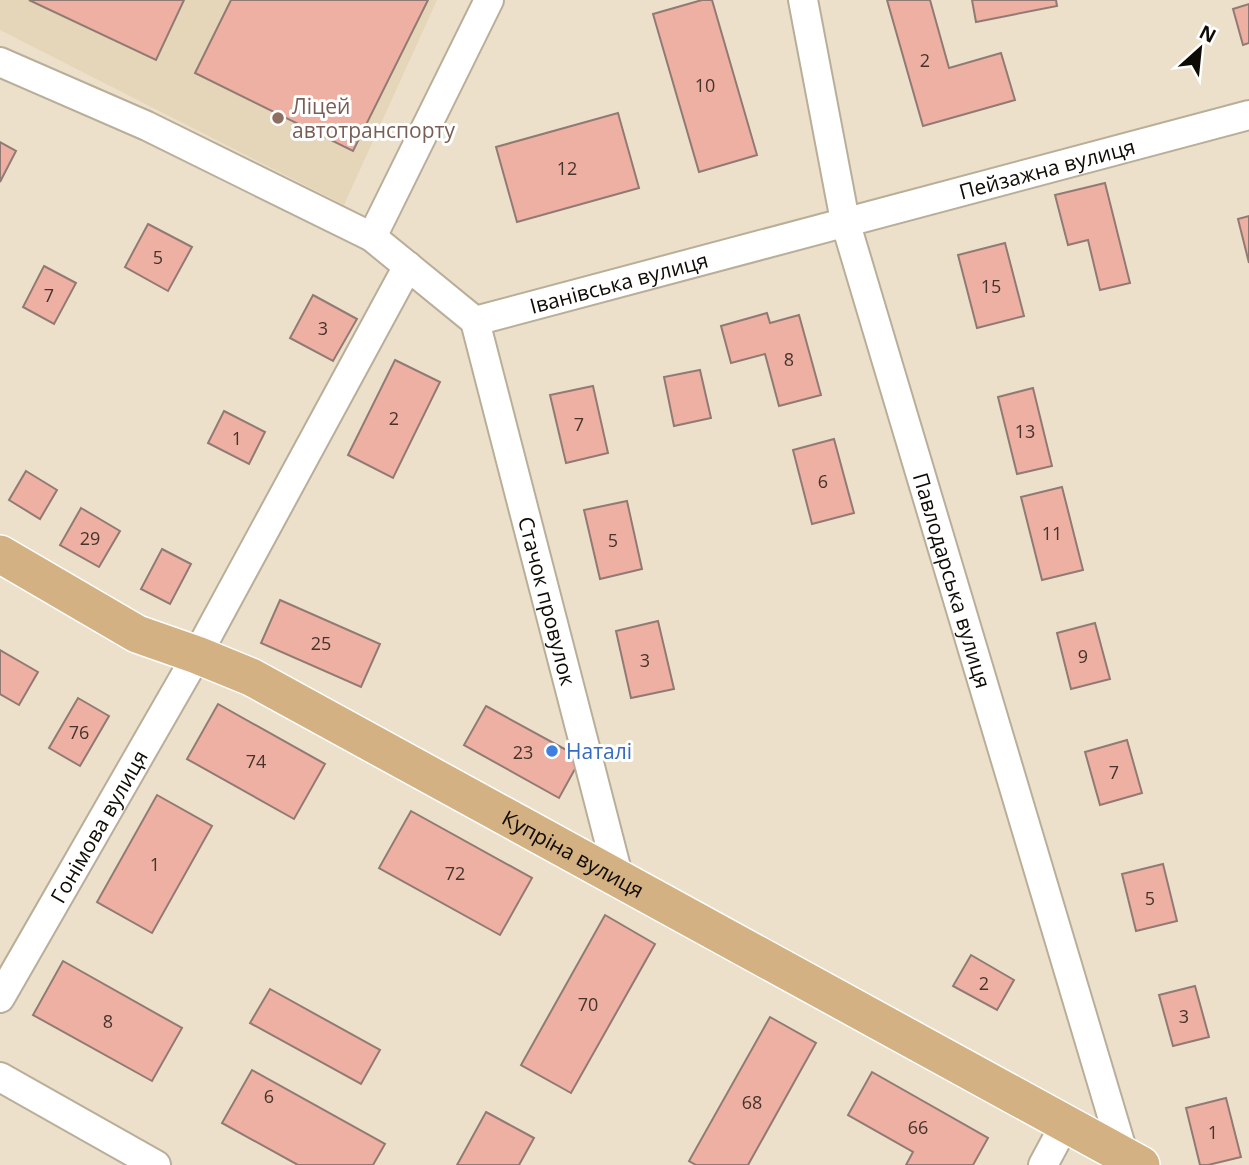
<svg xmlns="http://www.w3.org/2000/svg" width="1249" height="1165" viewBox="0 0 1249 1165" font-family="'Open Sans',sans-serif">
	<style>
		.built { fill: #e5d5b9 }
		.building { fill: #edb0a3; stroke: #927a74; stroke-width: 2 }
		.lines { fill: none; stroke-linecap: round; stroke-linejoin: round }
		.minor-casing { stroke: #b9ae99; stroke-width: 32 }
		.major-casing { stroke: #fff; stroke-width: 40 }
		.minor { stroke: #fff; stroke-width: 28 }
		.major { stroke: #d3b182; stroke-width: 37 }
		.education-dot { fill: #8d6e63; stroke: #fff; stroke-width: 2.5 }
		.shop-dot { fill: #3f7fe0; stroke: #fff; stroke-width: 2.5 }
		.labels { text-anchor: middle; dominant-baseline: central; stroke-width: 6; stroke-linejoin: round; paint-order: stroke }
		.number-label { font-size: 18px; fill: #46342c }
		.education-label { font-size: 21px; fill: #785e54; stroke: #fff; text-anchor: start }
		.street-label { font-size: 21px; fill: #0f0b05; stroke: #fff }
		.shop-label { font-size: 21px; fill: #366cbe; stroke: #fff; text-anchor: start }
	</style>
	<rect width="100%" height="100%" fill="#ece0cb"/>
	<path class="built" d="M0,0H437L344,205L0,30Z"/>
	<g class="building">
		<path d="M29,0H184L156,60Z"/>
		<path d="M231,0H428L353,151L195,73Z"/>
		<path d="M702,0H712L757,155L699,172L653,14Z"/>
		<path d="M887,0H930L949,68L1001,53L1015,100L923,126Z"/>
		<path d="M972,0H1056L1057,6L976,22Z"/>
		<path d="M1249,4V43L1243,45L1233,9Z"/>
		<path d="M618,113L639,188L517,222L496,147Z"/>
		<path d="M0,142L16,151L0,182Z"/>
		<path d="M1105,183L1130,283L1100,290L1088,240L1068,245L1055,195Z"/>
		<path d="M1249,216V263L1238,219Z"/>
		<path d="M148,224L192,247L168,291L125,267Z"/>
		<path d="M1005,243L1024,316L977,328L958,255Z"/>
		<path d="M44,266L76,283L54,324L23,307Z"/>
		<path d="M313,295L357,319L333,361L290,338Z"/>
		<path d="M767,313L770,323L799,315L821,395L779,406L765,354L731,363L721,326Z"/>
		<path d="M395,360L440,382L393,478L348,455Z"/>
		<path d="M700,370L711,418L674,426L664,377Z"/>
		<path d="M593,386L608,453L566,463L550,395Z"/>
		<path d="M1033,388L1052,466L1017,474L998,397Z"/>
		<path d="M224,411L265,432L249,464L208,443Z"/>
		<path d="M834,439L854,513L812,524L793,450Z"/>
		<path d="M26,471L57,490L40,519L9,500Z"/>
		<path d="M1062,487L1083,570L1042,580L1021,497Z"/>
		<path d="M627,501L642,569L600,579L584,510Z"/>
		<path d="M81,508L120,531L99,567L60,545Z"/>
		<path d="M162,549L191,564L170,604L141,589Z"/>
		<path d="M280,600L380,644L361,687L261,643Z"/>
		<path d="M658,621L674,689L631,698L616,631Z"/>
		<path d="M1095,623L1110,679L1071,689L1057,633Z"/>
		<path d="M0,650L38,672L19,705L0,694Z"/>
		<path d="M78,698L109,716L80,766L49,748Z"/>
		<path d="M218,704L325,764L294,819L187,759Z"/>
		<path d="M486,706L581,758L559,798L464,745Z"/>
		<path d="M1127,740L1142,793L1100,805L1085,752Z"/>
		<path d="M157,795L212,826L152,933L97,902Z"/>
		<path d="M411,811L532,878L500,935L379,868Z"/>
		<path d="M1163,864L1177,921L1136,931L1122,874Z"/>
		<path d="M605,915L655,944L571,1093L521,1065Z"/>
		<path d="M971,955L1014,980L997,1010L953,986Z"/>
		<path d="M63,961L182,1028L152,1081L33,1015Z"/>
		<path d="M1195,986L1209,1037L1173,1046L1159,995Z"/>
		<path d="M270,989L380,1050L361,1084L250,1023Z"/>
		<path d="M770,1017L816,1043L748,1165H696L689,1161Z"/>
		<path d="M252,1070L385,1144L373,1165H298L222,1123Z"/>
		<path d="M872,1072L988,1138L973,1165H906L913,1152L848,1115Z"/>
		<path d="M1226,1098L1241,1157L1208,1165H1200L1186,1108Z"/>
		<path d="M486,1112L534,1138L519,1165H457Z"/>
	</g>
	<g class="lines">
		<defs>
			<g id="minor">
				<path id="s1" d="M803,0L845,221L1124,1156"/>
				<path id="s2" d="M0,62L147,126L372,237L475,321L1249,115"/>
				<path d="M372,237L489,0"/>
				<path id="s3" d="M475,321L619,879"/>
				<path id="s4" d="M0,998L197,655L408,266"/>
				<path d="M0,1077L156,1165"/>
				<path d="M1043,1165L1065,1124"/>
			</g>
			<g id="major">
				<path id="s5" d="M0,554L137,634L197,655L251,677L1141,1165"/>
			</g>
		</defs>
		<use href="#minor" class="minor-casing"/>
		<use href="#major" class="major-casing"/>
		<use href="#minor" class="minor"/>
		<use href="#major" class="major"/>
	</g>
	<circle class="education-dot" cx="278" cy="118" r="7"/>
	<circle class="shop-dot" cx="552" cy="751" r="7"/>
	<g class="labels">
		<g class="number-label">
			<text x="925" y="60">2</text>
			<text x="705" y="85">10</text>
			<text x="567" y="168">12</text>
			<text x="158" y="257">5</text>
			<text x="991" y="286">15</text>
			<text x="49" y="295">7</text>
			<text x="323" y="328">3</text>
			<text x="789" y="359">8</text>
			<text x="394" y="418">2</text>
			<text x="579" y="424">7</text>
			<text x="1025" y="431">13</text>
			<text x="237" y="438">1</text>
			<text x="823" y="481">6</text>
			<text x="1052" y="533">11</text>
			<text x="90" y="538">29</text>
			<text x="613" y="540">5</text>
			<text x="321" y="643">25</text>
			<text x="1083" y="656">9</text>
			<text x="645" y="660">3</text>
			<text x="79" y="732">76</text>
			<text x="523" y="752">23</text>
			<text x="256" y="761">74</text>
			<text x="1114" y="772">7</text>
			<text x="155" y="864">1</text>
			<text x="455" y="873">72</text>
			<text x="1150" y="898">5</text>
			<text x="984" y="983">2</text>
			<text x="588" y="1004">70</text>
			<text x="1184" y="1016">3</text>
			<text x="108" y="1021">8</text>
			<text x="269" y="1096">6</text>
			<text x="752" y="1102">68</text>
			<text x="918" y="1127">66</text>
			<text x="1213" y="1132">1</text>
		</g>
		<g class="education-label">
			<text x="292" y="106">Ліцей<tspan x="292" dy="24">автотранспорту</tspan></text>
		</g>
		<g class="street-label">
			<text stroke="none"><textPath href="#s2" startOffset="1136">Пейзажна вулиця</textPath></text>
			<text stroke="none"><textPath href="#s2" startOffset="693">Іванівська вулиця</textPath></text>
			<text stroke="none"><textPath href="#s1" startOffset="600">Павлодарська вулиця</textPath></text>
			<text stroke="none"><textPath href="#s3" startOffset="289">Стачок провулок</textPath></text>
			<text stroke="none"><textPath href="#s4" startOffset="198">Гонімова вулиця</textPath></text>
			<text stroke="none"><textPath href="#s5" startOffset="648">Купріна вулиця</textPath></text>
		</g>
		<g class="shop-label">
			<text x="566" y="751">Наталі</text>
		</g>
	</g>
	<g transform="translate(1200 49) rotate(27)" stroke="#ffffff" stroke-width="5" paint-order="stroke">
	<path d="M0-5L12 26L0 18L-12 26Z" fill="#0f0b05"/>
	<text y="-10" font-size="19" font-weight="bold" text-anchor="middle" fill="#0f0b05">N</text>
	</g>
</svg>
